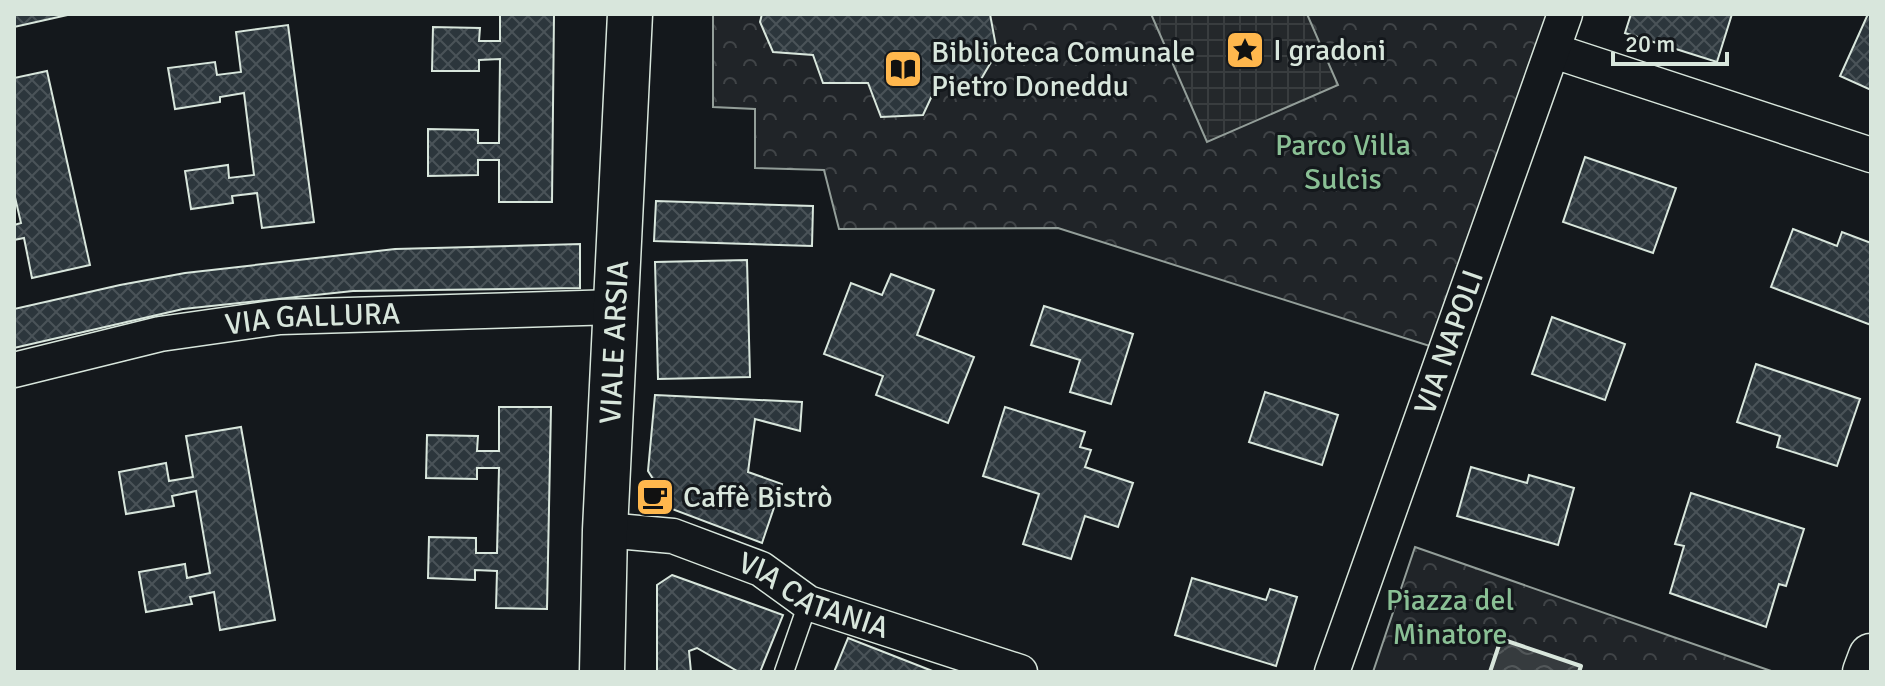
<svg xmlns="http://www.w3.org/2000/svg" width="1885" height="686" viewBox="0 0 1885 686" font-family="Signika,sans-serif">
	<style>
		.park { fill: url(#park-crowns); stroke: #939e99; stroke-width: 2 }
		.plaza { fill: url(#plaza-grid); stroke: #939e99; stroke-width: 2 }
		.water { fill: url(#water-waves); stroke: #939e99; stroke-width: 2 }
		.building { fill: url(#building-cross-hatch); stroke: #d8e6dc; stroke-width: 2 }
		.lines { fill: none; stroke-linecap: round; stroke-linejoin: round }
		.lane-casing { stroke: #d8e6dc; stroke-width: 21 }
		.street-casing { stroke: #d8e6dc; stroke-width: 37 }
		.secondary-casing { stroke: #d8e6dc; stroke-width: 47 }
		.lane { stroke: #14181c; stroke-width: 18 }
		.street { stroke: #14181c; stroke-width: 34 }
		.secondary { stroke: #14181c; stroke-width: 44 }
		.wall { stroke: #d8e6dc; stroke-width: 4 }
		.labels { text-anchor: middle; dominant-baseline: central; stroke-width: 6; stroke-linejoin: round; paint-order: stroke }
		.poi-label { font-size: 30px; fill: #d8e6dc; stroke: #14181c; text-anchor: start }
		.park-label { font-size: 30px; fill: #8ac095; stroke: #14181c }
		.street-label { font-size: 30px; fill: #d8e6dc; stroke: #14181c }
	</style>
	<defs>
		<pattern id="park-crowns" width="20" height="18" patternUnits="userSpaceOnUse" patternTransform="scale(2)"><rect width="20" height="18" fill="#202428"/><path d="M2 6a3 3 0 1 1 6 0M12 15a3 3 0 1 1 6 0" fill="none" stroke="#404447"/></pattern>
		<pattern id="plaza-grid" width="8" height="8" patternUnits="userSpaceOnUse" patternTransform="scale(2)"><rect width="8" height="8" fill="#24282b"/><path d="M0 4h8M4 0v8" fill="none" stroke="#393d3f"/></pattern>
		<pattern id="water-waves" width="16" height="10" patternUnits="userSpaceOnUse" patternTransform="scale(2)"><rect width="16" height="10" fill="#363b3e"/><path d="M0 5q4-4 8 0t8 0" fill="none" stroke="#525759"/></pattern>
		<pattern id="building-cross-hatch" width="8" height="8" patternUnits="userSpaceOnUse" patternTransform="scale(2)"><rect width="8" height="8" fill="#2c363c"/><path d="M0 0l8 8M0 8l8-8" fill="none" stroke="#4a5358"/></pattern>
	</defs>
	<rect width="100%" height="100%" fill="#14181c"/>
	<g class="park">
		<path d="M713,14H1555L1436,348L1058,228L839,229L824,170L755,168V109L713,107Z"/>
		<path d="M1415,547L1774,672H1579L1581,667L1501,640L1490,672H1373Z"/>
	</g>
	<path class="plaza" d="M1151,14H1307L1338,85L1207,142Z"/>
	<path class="water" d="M1501,639L1581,666L1579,672H1490Z"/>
	<g class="building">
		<path d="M14,14H72L14,27Z"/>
		<path d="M500,14H554L552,202H499V160H478V175L428,176V129L478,130V143H499L500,59L479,60V71H432L433,27L480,28L479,41H500Z"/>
		<path d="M762,14H990L997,52L977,86L937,85L923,115L881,117L868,83H823L813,55L773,52L760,22Z"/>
		<path d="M1631,14H1732L1717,62L1625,33Z"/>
		<path d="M1868,14L1871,15V90L1840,76Z"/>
		<path d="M288,25L314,222L262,228L257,193L232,196L233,203L191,209L185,171L228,165L229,178L254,175L244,93L220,97V102L175,109L168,68L215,62L217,75L241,72L236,32Z"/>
		<path d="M47,71L90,265L32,278L24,238L14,240V225L21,223L14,193V78Z"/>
		<path d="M1585,157L1676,188L1653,253L1563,222Z"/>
		<path d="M656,201L813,206L812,246L654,241Z"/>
		<path d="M1793,229L1837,246L1842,232L1871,243V325L1771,287Z"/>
		<path d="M580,244V288L353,291L183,309L14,348V309L120,285L185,273L395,249Z"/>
		<path d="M747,260L750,377L658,379L655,262Z"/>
		<path d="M891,274L934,290L917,335L974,357L948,423L876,395L883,376L824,354L851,283L882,295Z"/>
		<path d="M1044,306L1133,334L1111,404L1070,392L1080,360L1031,345Z"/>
		<path d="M1552,317L1625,344L1605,400L1532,374Z"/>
		<path d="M1756,364L1860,399L1837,466L1777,447L1780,436L1737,422Z"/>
		<path d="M1265,392L1338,415L1322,465L1249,442Z"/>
		<path d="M655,395L802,402L800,431L755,419L748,472L782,484L762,543L672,509L648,471Z"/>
		<path d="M499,407H551L547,609L496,608L497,571L475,570V580L428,578L429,537L476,538V553H497L499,468H477V479L426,478L427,435L478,436L477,451H499Z"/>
		<path d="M1005,407L1085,432L1080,447L1091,450L1085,467L1133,483L1118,527L1085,516L1071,559L1023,544L1039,494L983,476Z"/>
		<path d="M241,427L275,620L220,630L214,592L190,597L192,604L146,612L139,572L185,564L187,578L210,573L196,491L172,496L174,506L126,514L119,472L166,463L169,481L193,477L186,436Z"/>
		<path d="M1471,467L1527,483L1529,475L1574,488L1558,545L1457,516Z"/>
		<path d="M1691,493L1804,529L1786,586L1779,584L1766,627L1670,593L1684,546L1675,544Z"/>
		<path d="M672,575L783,615L760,672H739L697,648L689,651L691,672H657V585Z"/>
		<path d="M1192,578L1266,600L1270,589L1297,597L1276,666L1175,635Z"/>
		<path d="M848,638L935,672H834Z"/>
	</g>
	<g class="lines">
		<defs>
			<path id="lane" d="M784,672L808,603"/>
			<g id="street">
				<path d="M1554,51L1871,155"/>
				<path id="s1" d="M14,370L160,334L280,317L616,307"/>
				<path id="s2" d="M605,530L673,536L761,569L808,603L1020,672"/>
				<path id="s3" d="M1332,672L1565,14"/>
			</g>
			<g id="secondary">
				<path id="s4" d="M602,672L605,530L630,14"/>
				<path d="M1865,672L1871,656"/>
			</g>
		</defs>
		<use href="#lane" class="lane-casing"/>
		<use href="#street" class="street-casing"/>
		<use href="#secondary" class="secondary-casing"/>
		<use href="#lane" class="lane"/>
		<use href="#street" class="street"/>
		<use href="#secondary" class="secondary"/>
		<path class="wall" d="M1490,672L1501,639L1581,666L1579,672"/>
	</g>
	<defs>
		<symbol id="sight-square" viewBox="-11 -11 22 22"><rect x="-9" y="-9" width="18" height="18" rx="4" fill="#ffb74d" stroke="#14181c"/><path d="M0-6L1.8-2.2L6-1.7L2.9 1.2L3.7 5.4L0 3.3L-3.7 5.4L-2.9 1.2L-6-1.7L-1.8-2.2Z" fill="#111"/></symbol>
		<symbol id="library-square" viewBox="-11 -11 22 22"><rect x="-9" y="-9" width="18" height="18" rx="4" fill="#ffb74d" stroke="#14181c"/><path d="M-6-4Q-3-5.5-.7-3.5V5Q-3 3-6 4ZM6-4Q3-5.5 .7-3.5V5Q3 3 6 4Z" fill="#111"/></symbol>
		<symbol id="cafe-square" viewBox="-11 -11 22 22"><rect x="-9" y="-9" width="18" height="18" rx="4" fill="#ffb74d" stroke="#14181c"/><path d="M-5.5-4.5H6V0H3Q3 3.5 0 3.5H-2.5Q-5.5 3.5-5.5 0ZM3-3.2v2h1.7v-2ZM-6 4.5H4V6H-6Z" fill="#111"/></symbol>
	</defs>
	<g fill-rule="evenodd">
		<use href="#sight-square" x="1223" y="28" width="44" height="44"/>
		<use href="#library-square" x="881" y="47" width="44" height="44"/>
		<use href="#cafe-square" x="633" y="475" width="44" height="44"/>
	</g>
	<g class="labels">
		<g class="poi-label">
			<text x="1273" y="50">I gradoni</text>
			<text x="931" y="52">Biblioteca Comunale<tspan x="931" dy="34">Pietro Doneddu</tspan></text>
			<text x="683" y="497">Caffè Bistrò</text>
		</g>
		<g class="park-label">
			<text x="1343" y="145">Parco Villa<tspan x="1343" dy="34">Sulcis</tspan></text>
			<text x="1450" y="600">Piazza del<tspan x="1450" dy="34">Minatore</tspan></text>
		</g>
		<g class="street-label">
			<text stroke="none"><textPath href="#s1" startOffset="304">VIA GALLURA</textPath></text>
			<text stroke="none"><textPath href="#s4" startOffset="330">VIALE ARSIA</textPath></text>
			<text stroke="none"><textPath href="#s3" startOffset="350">VIA NAPOLI</textPath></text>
			<text stroke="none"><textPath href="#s2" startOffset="222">VIA CATANIA</textPath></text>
		</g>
	</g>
	<rect width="1885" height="686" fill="none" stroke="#d8e6dc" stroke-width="32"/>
	<path d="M1613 52v12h114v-12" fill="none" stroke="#d8e6dc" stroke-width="4"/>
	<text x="1625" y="52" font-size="24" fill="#d8e6dc" stroke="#14181c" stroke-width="6" paint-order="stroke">20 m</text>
</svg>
